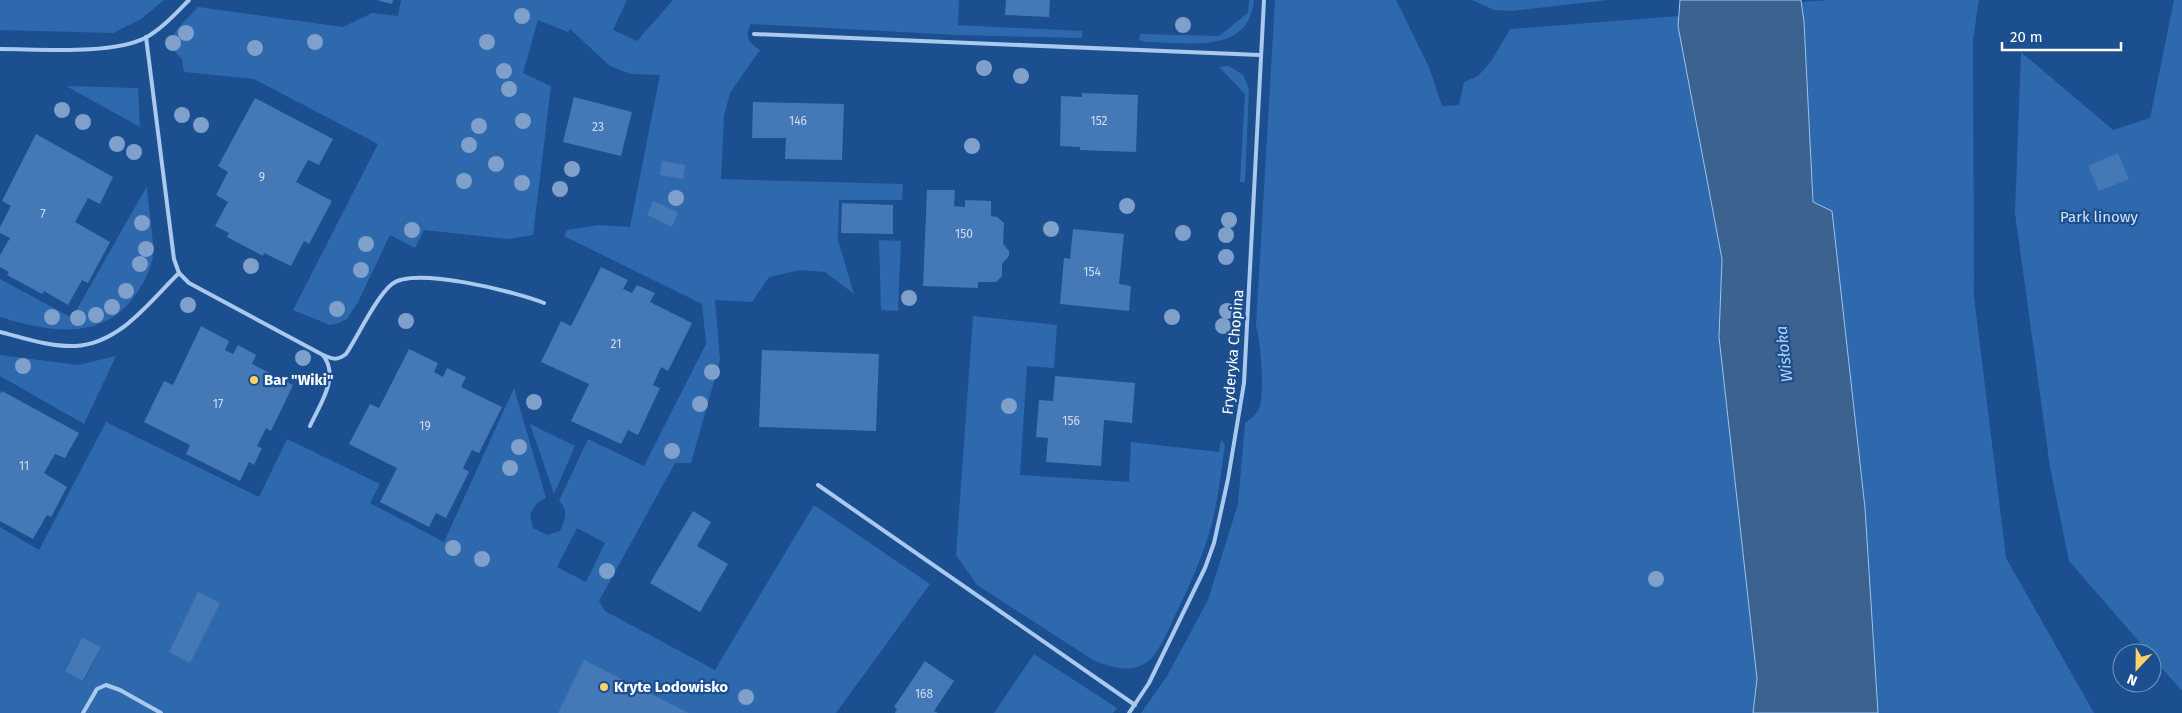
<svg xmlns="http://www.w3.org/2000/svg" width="2182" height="713" viewBox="0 0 2182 713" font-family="'Fira Sans',sans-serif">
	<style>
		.green { fill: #2e69ad; fill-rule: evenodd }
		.water { fill: #3c6290; stroke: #9cc4f0 }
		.building { fill: #4478b7 }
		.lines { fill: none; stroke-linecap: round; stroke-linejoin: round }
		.service { stroke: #a9c9ee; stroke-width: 4 }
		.tree { fill: #7ea0ca }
		.poi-dot { fill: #ffd166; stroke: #1b4f8f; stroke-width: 2 }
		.labels { text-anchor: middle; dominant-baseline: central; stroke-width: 4.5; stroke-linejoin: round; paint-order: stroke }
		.number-label { font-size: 12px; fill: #d0dded }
		.park-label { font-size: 15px; fill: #cfe3fa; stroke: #1b4f8f }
		.street-label { font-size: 15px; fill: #fff; stroke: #1b4f8f }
		.poi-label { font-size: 15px; font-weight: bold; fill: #fff; stroke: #1b4f8f; text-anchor: start }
		.water-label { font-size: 16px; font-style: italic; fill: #b5d3f5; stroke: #1b4f8f }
	</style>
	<rect width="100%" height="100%" fill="#1b4f8f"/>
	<g class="green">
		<path d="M0,0H164L141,19L113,33L0,30Z"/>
		<path d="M401,0H627L613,30L637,41L673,0H959L958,25L1082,31V38L958,35L751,24C744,37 749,43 760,50L730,93L724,116L721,179L903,184L902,200H839L838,240L854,294L825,272L800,270L769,277L752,302L715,300L720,360L691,463H675L599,601L605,611L715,670L814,505L930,584L836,713H0V527L39,550L106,422L259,497L287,439L380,484L370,503L444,542L514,388L546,498L537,503L530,514L533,528L547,535L560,531C565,519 569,511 559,501L588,439L644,466L706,344L702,304L564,236L567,230L599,225L630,227L660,75L631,74L610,66L570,29L568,32L538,20L523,73L551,86L533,235L508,239L424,230L415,248L390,235L358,302L347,319L339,323L330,325L293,310L378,144L254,79L184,72L182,59L168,44L177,29L198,7L343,27L372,13L398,16ZM577,528L605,543L586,582L557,567ZM82,637L101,647L84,681L65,670Z"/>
		<path d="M1249,0H1254C1249,56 1186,42 1146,42L1139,40L1140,34L1219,36L1248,13Z"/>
		<path d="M1275,0H1396L1429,67L1442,106L1459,105L1464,82L1478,76L1492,60L1510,29L1679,16L1678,26L1722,259L1719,337L1757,679L1753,713H1141L1167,676L1208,600L1238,504L1245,423C1250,419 1257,414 1259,409C1265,392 1261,344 1256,326Z"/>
		<path d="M1472,0H1609L1511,11L1494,10Z"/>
		<path d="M1830,0H1979L1973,40L1974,296L2006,558L2094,713H1878L1865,508L1832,211L1813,202L1804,22L1801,2Z"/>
		<path d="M2174,0H2182V691L2152,657V653H2149L2069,561L2050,467L2015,213L2021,52L2113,130L2150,118Z"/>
		<path d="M1229,66L1243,75L1249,89L1245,182H1240L1245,94L1219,67Z"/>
		<path d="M66,86L138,88L140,127Z"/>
		<path d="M147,186C148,208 154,235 153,256C151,269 144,283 136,294C103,342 49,332 0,317V279L72,318Z"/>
		<path d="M879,240L901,241L898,311L881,310Z"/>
		<path d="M973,316L1057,325L1054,368L1027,366L1020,475L1129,482L1131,442L1219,452L1221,439L1225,445C1220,478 1217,512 1206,543C1197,570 1185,595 1173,620C1168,631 1157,656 1147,662C1130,674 1110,667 1093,660L977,585L956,555Z"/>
		<path d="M0,355L78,365L116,356L84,424L0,376Z"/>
		<path d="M530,424L575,446L554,494Z"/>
		<path d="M1034,654L1117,708L1113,713H994Z"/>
	</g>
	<path class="water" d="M1680,0H1801L1804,22L1813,202L1832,211L1865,508L1878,713H1753L1757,679L1719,337L1722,259L1678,26Z"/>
	<g class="building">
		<path d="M376,0H393L392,4Z"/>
		<path d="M1006,0H1050L1049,17L1005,15Z"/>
		<path d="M1082,93L1138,95L1136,152L1080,150V147L1060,146L1061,96L1082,97Z"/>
		<path d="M574,97L632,112L621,156L563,142Z"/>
		<path d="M255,98L333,139L319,165L308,160L296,182L332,201L309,244L304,241L291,266L264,253L263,256L227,237L229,233L215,226L228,202L216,195L228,172L218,166Z"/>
		<path d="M753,102L844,104L842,160L785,159L786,138H752Z"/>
		<path d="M36,134L113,177L100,204L88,198L75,222L110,242L88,283L82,280L68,305L44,291L42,294L7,275L9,272L0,267V255L10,238L0,233V227L11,206L2,201Z"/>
		<path d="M2118,153L2129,179L2099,191L2088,166Z"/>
		<path d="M662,161L685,165L683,179L660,175Z"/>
		<path d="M927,190H955L954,206L965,207V200L991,201V216L997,217L1004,223L1003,244L1009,251V256L1002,264V276L996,282H978V288L923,286Z"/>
		<path d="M653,201L678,212L672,227L647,215Z"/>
		<path d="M842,203L893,205V234L841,233Z"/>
		<path d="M1073,229L1124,234L1119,284L1131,286L1129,311L1060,304L1064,258L1070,259Z"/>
		<path d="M601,267L628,280L623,289L632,293L637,285L655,293L650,302L692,323L668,371L661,367L653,385L660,388L638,435L628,430L621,444L571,421L589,384L541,362L561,321L571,326Z"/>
		<path d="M201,326L229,341L225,350L233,354L238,345L256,355L252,364L293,385L271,431L266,428L257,446L262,448L254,465L249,462L240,481L186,454L190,445L144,422L164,381L173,385Z"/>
		<path d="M409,349L438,363L434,372L443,377L447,368L466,377L461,387L502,407L479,453L472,450L463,468L469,472L446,518L436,513L429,527L380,502L397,468L349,444L370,404L379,408Z"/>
		<path d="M762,350L879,354L876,431L759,427Z"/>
		<path d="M1055,376L1135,383L1132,423L1104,420L1101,466L1046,462L1048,438L1036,437L1039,400L1053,401Z"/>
		<path d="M2,391L79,433L65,458L55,454L44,473L67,487L51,517L47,515L33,539L0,521V394Z"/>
		<path d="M693,511L711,522L697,546L728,564L700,612L650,583Z"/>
		<path d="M198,592L220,603L190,663L169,652Z"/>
		<path d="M82,637L101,647L83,681L65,671Z"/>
		<path d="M584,660L689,713H558Z"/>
		<path d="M925,661L954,681L934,711L938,713H895L897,709L894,707Z"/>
	</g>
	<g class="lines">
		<g class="service">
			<path d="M754,34L1260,55"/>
			<path d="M0,49C39,49 111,55 145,38C162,29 176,13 189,0"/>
			<path d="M179,273L189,283L323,355C340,377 320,404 310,426"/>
			<path d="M0,332C24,338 50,347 75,346C120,344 149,302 179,273L174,259L146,37"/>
			<path d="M323,355C332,359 337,361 346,354C358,336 376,297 392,284C414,266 517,292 544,303"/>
			<path d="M818,485L1135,705"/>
			<path d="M83,713L97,689L106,685L120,690L161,713"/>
			<path d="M1129,713L1149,683L1205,568L1214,543L1228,479L1244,383L1264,0"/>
		</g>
	</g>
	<g class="tree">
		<circle cx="522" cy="16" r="8"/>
		<circle cx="1183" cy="25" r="8"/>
		<circle cx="186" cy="33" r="8"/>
		<circle cx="315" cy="42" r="8"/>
		<circle cx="487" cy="42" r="8"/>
		<circle cx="173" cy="43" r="8"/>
		<circle cx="255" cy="48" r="8"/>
		<circle cx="984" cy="68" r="8"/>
		<circle cx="504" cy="71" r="8"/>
		<circle cx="1021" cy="76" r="8"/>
		<circle cx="509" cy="89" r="8"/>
		<circle cx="62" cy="110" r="8"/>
		<circle cx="182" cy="115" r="8"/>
		<circle cx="523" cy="121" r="8"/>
		<circle cx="83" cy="122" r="8"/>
		<circle cx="201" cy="125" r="8"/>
		<circle cx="479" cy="126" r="8"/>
		<circle cx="117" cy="144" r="8"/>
		<circle cx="469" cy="145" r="8"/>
		<circle cx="972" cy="146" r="8"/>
		<circle cx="134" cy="152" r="8"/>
		<circle cx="496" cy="164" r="8"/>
		<circle cx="572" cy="169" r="8"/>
		<circle cx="464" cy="181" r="8"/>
		<circle cx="522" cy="183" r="8"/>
		<circle cx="560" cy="189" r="8"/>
		<circle cx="676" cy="198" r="8"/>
		<circle cx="1127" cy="206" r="8"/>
		<circle cx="1229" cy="220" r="8"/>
		<circle cx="142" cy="223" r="8"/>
		<circle cx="1051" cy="229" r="8"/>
		<circle cx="412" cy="230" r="8"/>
		<circle cx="1183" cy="233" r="8"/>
		<circle cx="1226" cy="235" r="8"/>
		<circle cx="366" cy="244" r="8"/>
		<circle cx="146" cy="249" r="8"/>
		<circle cx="1226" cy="257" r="8"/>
		<circle cx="140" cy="264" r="8"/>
		<circle cx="251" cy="266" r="8"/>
		<circle cx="361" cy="270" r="8"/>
		<circle cx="126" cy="291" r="8"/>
		<circle cx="909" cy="298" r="8"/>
		<circle cx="188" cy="305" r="8"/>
		<circle cx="112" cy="307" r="8"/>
		<circle cx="337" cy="309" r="8"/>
		<circle cx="1227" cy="311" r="8"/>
		<circle cx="96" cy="315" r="8"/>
		<circle cx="52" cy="317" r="8"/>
		<circle cx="1172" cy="317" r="8"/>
		<circle cx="78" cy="318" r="8"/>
		<circle cx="406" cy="321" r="8"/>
		<circle cx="1223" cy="326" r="8"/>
		<circle cx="303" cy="358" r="8"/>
		<circle cx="23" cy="366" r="8"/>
		<circle cx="712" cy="372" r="8"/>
		<circle cx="534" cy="402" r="8"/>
		<circle cx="700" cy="404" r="8"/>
		<circle cx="1009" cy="406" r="8"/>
		<circle cx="519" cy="447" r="8"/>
		<circle cx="672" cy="451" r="8"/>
		<circle cx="510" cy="468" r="8"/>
		<circle cx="453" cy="548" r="8"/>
		<circle cx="482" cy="559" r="8"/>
		<circle cx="607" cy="571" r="8"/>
		<circle cx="1656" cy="579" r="8"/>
		<circle cx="746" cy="697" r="8"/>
	</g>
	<g class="poi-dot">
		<circle cx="254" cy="380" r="5"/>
		<circle cx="604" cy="687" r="5"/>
	</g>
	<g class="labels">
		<g class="number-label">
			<text x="798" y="121">146</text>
			<text x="1099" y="121">152</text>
			<text x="598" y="127">23</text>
			<text x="262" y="177">9</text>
			<text x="43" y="214">7</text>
			<text x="964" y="234">150</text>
			<text x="1092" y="272">154</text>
			<text x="616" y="344">21</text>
			<text x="218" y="404">17</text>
			<text x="1071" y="421">156</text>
			<text x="425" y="426">19</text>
			<text x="24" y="466">11</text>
			<text x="924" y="694">168</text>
		</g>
		<g class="park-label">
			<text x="2099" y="217">Park linowy</text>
		</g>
		<g class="street-label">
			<text transform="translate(1233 352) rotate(-85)">Fryderyka Chopina</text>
		</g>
		<g class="poi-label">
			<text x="264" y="380">Bar "Wiki"</text>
			<text x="614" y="687">Kryte Lodowisko</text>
		</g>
		<g class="water-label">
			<text transform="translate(1784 354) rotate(-96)">Wisłoka</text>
		</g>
	</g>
	<g transform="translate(2137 668) rotate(202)"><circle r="24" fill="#1b4f8f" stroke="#7695bc"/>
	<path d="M0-4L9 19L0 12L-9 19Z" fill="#ffd166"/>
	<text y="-8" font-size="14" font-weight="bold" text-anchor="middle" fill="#ffffff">N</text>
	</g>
	<path d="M2002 42v8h119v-8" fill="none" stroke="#ffffff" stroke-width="2.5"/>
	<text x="2010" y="42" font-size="15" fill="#ffffff" stroke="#1b4f8f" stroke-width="4" paint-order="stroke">20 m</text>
</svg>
